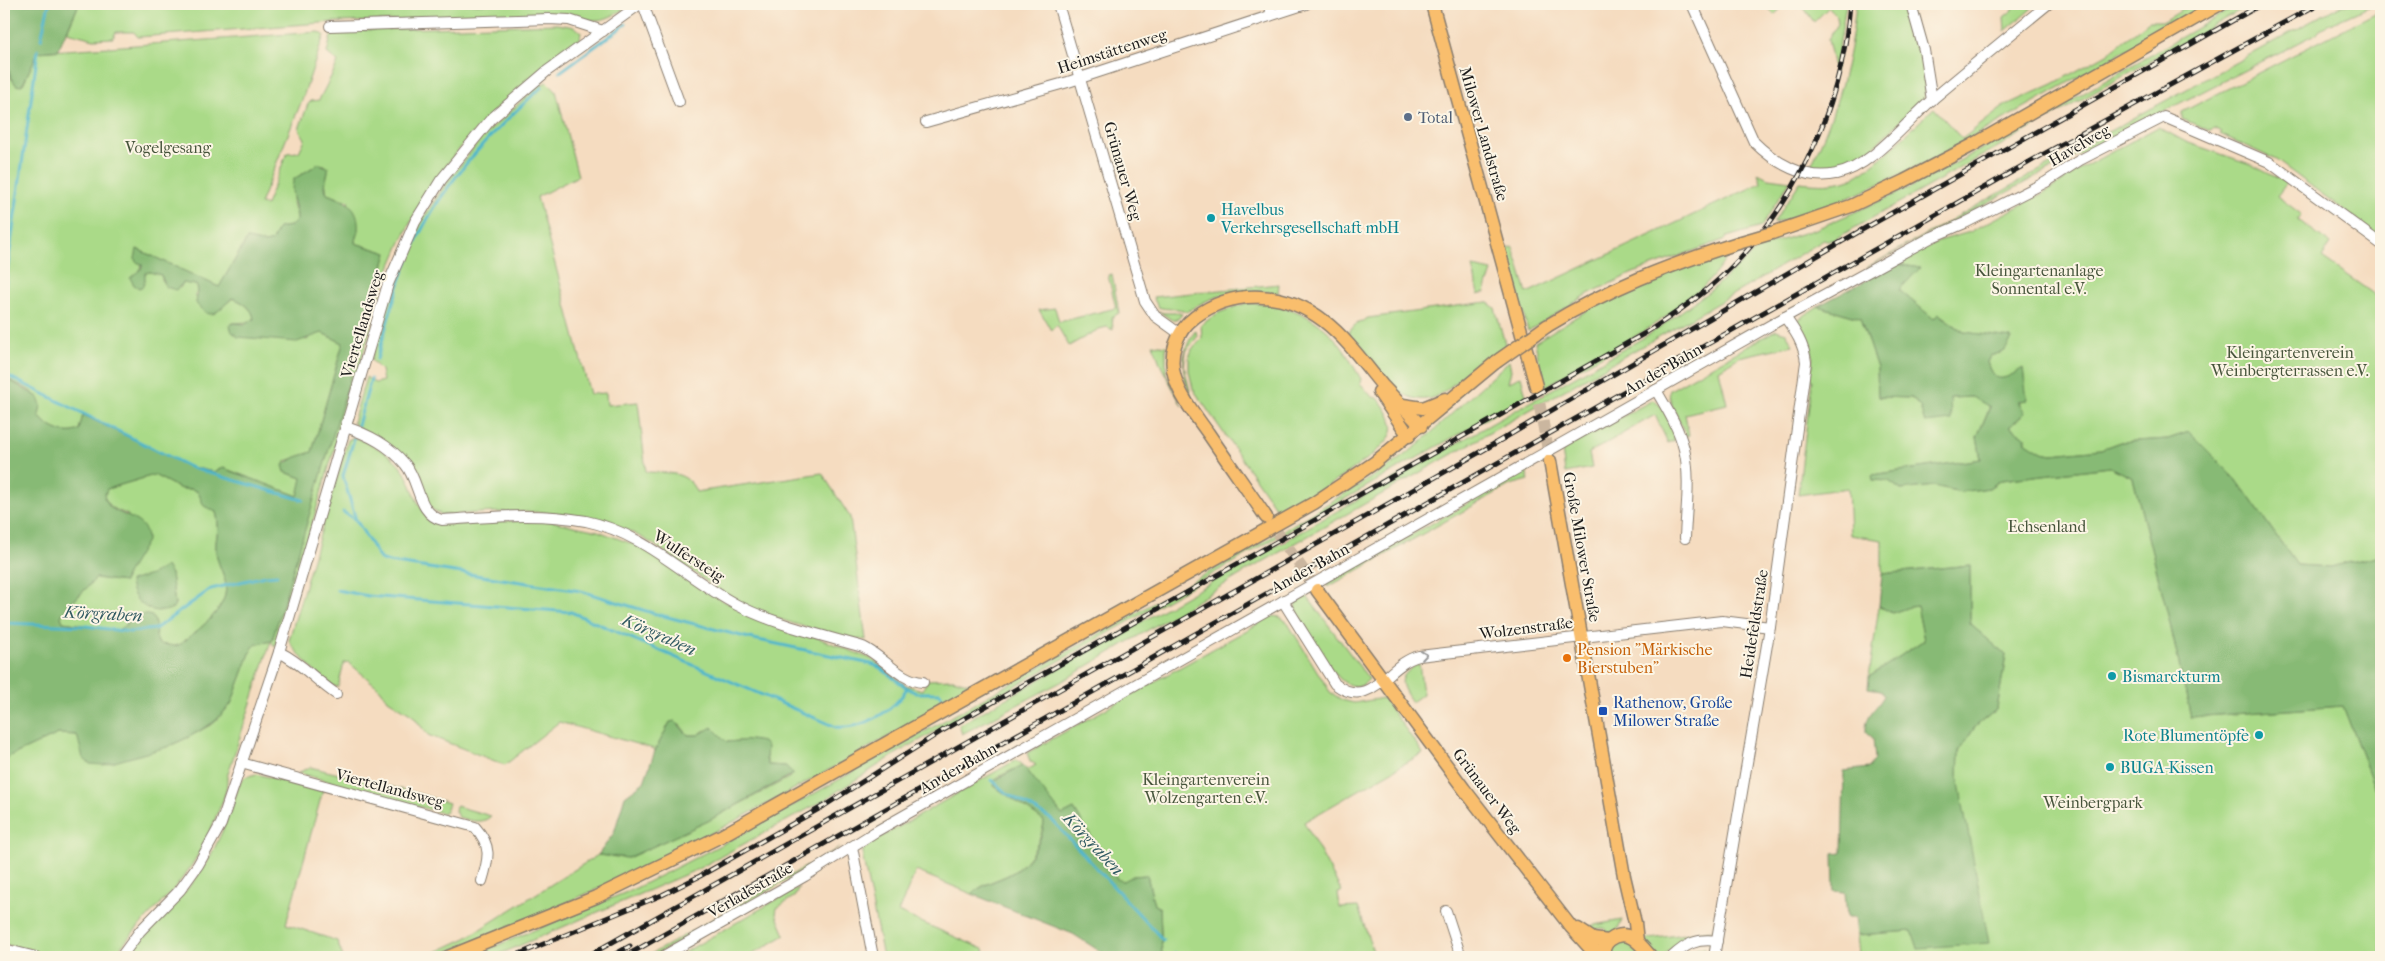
<svg xmlns="http://www.w3.org/2000/svg" width="2385" height="961" viewBox="0 0 2385 961" font-family="'IM FELL French Canon',serif">
	<style>
		.green { fill: #aada88; stroke: #637b52; fill-rule: evenodd }
		.forest { fill: #87ba74; stroke: #526b48; fill-rule: evenodd }
		.lines { fill: none; stroke-linecap: round; stroke-linejoin: round }
		.stream { stroke: #4eb6cc; stroke-width: 3 }
		.major-tunnel { stroke: #cab69f; stroke-width: 12; stroke-dasharray: 12 6; stroke-linecap: butt }
		.minor-casing { stroke: #887c6e; stroke-width: 12 }
		.major-casing { stroke: #887c6e; stroke-width: 15 }
		.minor { stroke: #fff; stroke-width: 10 }
		.major { stroke: #f9be6d; stroke-width: 12 }
		.rail-casing { stroke: #1c1c1c; stroke-width: 5 }
		.rail { stroke: #fcf5e5; stroke-width: 3; stroke-dasharray: 9; stroke-linecap: butt }
		.major-bridge-casing { stroke: #887c6e; stroke-width: 15; stroke-linecap: butt }
		.major-bridge { stroke: #f9be6d; stroke-width: 12 }
		.oneway { stroke: #999 }
		.service-dot { fill: #5c6f8a; stroke: #fcf5e5; stroke-width: 2 }
		.culture-dot { fill: #0f9aa8; stroke: #fcf5e5; stroke-width: 2 }
		.food-dot { fill: #e8710a; stroke: #fcf5e5; stroke-width: 2 }
		.transit-dot { fill: #1a4fb4; stroke: #fcf5e5; stroke-width: 2 }
		.labels { text-anchor: middle; dominant-baseline: central; stroke-width: 4; stroke-linejoin: round; paint-order: stroke }
		.street-label { font-size: 16px; fill: #1c1c1c; stroke: #fcf5e5 }
		.service-label { font-size: 16px; fill: #4e5e75; stroke: #fcf5e5; text-anchor: start }
		.park-label { font-size: 16px; fill: #47553c; stroke: #fcf5e5 }
		.culture-label { font-size: 16px; fill: #0d838f; stroke: #fcf5e5; text-anchor: start }
		.food-label { font-size: 16px; fill: #c56008; stroke: #fcf5e5; text-anchor: start }
		.transit-label { font-size: 16px; fill: #164399; stroke: #fcf5e5; text-anchor: start }
		.water-label { font-size: 18px; font-style: italic; fill: #305a62; stroke: #fcf5e5 }
	</style>
	<rect width="100%" height="100%" fill="#fcf5e5"/>
	<filter id="ink" filterUnits="userSpaceOnUse"><feTurbulence type="fractalNoise" baseFrequency=".02" numOctaves="2"/><feDisplacementMap in="SourceGraphic" scale="10" xChannelSelector="R" yChannelSelector="G"/><feConvolveMatrix kernelMatrix="1 2 1 2 8 2 1 2 1" color-interpolation-filters="sRGB"/></filter>
	<filter id="wash" filterUnits="userSpaceOnUse"><feTurbulence type="fractalNoise" baseFrequency=".0096" numOctaves="4" result="noise"/><feDisplacementMap in="SourceGraphic" scale="20" xChannelSelector="R" yChannelSelector="G"/><feGaussianBlur stdDeviation="1.12" result="paint"/><feColorMatrix in="noise" values="0 0 0 0 0 0 0 0 0 0 0 0 0 0 0 0 0 1.4 0 .05"/><feComposite in="paint" operator="in"/></filter>
	<g filter="url(#wash)">
		<rect width="100%" height="100%" fill="#f5dcc0"/>
		<g class="green">
			<path d="M79,4H631C610,19 600,24 574,17L334,22L138,37L134,32H116L113,38L94,39L67,32Z"/>
			<path d="M1766,4H1786L1774,15Z"/>
			<path d="M1801,4H1846L1835,73L1828,39L1838,24L1837,16L1829,7L1814,22Z"/>
			<path d="M1856,4H1908C1915,29 1932,73 1924,98L1862,158L1836,169H1809C1836,114 1850,65 1856,4Z"/>
			<path d="M2014,4H2037L2005,31L2004,17L2013,10Z"/>
			<path d="M2192,4H2207L1930,161L1848,198L1798,217L1773,223L1800,182C1817,184 1834,185 1850,179C1873,170 1914,126 1934,108L1962,139L2006,105L2053,84L2107,54L2149,21H2164Z"/>
			<path d="M2239,4H2251L1833,240H1824L1814,246L1746,287L1252,568L1061,682L962,734L959,725L1650,334L1711,290L1760,247L1816,229L1907,189L2065,104Z"/>
			<path d="M2343,4H2375L2319,29L2314,35L2066,161L2055,170L2052,168L1866,268L2097,138Z"/>
			<path d="M2381,10V233L2379,236L2276,160L2220,134L2221,132L2214,128L2211,131L2182,119V112Z"/>
			<path d="M557,24L575,27L581,32L580,39C488,108 423,173 384,284L275,647L271,641L227,777C228,790 222,803 217,814C206,844 191,870 170,893C151,915 130,933 114,957H53L4,944V759L58,734L77,735L80,743L167,747L189,737L214,723L231,704L252,648L257,644L272,640L387,253L355,243L358,232L348,201L327,194L325,180L328,171L325,165L318,164L294,179L293,203L298,220L291,226L278,228L272,241L266,243L247,239L219,287L137,249L142,264L139,272L143,277L145,273L150,272L161,275L163,283L180,288L183,283L196,285L198,289L195,296L214,314L233,298C242,302 253,308 254,319L250,322L232,323L307,340L313,335L322,333L343,343L312,452L286,461L285,472L302,478V482L298,496L223,468L213,472L188,466L83,415L79,430C66,437 47,427 39,416C44,391 23,388 4,377V63L12,80L23,84L38,52L319,32L324,35L302,100L260,204L266,205L287,153L299,152L305,139L299,129L308,104L311,101L319,100L336,67L338,62L327,53L331,36L336,31Z"/>
			<path d="M547,82L556,91L578,176L537,197L590,394L606,393L607,405L638,402L646,472C666,473 688,470 696,492L822,473L850,517L866,640C831,636 763,617 733,599C693,575 659,541 614,525C558,506 500,512 442,515L430,508L411,463L356,426L353,422L366,377L375,383L383,381L381,370L371,360L391,289L420,223L446,183L483,136L539,85Z"/>
			<path d="M2158,127L2186,142L2250,164L2287,183L2277,196L2301,214L2297,219L2331,244L2322,258L2381,299V555L2330,567L2297,565L2236,479L2189,432L2168,439L2120,442L2101,449L2052,454L2042,452L2024,441L2025,437L2010,426L2023,415L2019,401L2026,400L2023,369C2007,377 1995,389 1987,362L1990,356L2003,352L2012,339L1964,332L1939,314L1934,320L1899,290L1919,268L1897,264L1942,240L1970,232L2053,188L2082,168Z"/>
			<path d="M1758,173L1768,178L1790,181L1761,227L1727,237L1726,239L1633,273L1590,293L1528,331L1507,249L1513,247L1527,293L1761,183Z"/>
			<path d="M1727,256C1700,309 1597,357 1544,387L1535,342L1597,304L1672,271Z"/>
			<path d="M1473,267L1492,271L1485,292L1478,295Z"/>
			<path d="M1112,274L1119,313L1112,317L1113,330L1107,327L1099,329L1069,346L1057,325L1051,330L1039,310L1055,308L1059,322L1116,308L1108,275Z"/>
			<path d="M1279,284L1278,293C1245,288 1214,293 1187,312C1177,306 1168,311 1158,307L1153,297Z"/>
			<path d="M1487,302L1495,308L1506,347C1496,354 1484,360 1474,367C1461,376 1450,389 1437,396C1400,413 1368,360 1349,335V332L1355,325L1368,318Z"/>
			<path d="M1246,303C1280,302 1313,313 1336,340C1346,351 1353,366 1361,379L1360,383L1372,397L1378,398C1385,408 1395,420 1392,432C1386,454 1302,502 1280,514L1193,389L1189,371V358L1192,349L1202,338L1201,325L1218,313Z"/>
			<path d="M1818,306L1860,318L1877,368L1878,397L1911,398L1920,407L1950,398L1972,397L1990,406L1977,437L1981,459L1872,475L1873,480L1889,481L1901,490L1934,486L1961,492L1989,488L2001,480L2110,467L2133,478L2168,615L2191,717L2343,706L2381,805V957H1859L1857,935L1913,931L1918,948L1958,778L1959,752L1975,727L1997,709L2006,655L1970,624V565L1882,574V540L1850,535L1848,488L1798,495L1812,380H1810C1811,371 1814,360 1812,351C1810,339 1799,332 1798,320Z"/>
			<path d="M1158,311C1166,315 1174,311 1182,314L1179,318L1172,320Z"/>
			<path d="M1196,330L1197,337L1186,351L1184,367L1192,399C1181,375 1179,352 1196,330Z"/>
			<path d="M1776,330L1786,333L1793,345L1739,357L1719,370L1727,404L1685,414L1689,435L1686,436C1682,425 1666,399 1670,390Z"/>
			<path d="M1153,344L1166,346V373L1182,406L1161,366Z"/>
			<path d="M1509,361L1511,370L1508,383L1521,376L1526,396L899,752L821,802L696,870L493,957H469L634,889L744,833L1284,530L1387,468L1418,445Z"/>
			<path d="M1653,400C1667,406 1670,426 1675,440L1668,443L1655,415L1589,453L1592,468L1565,473L1562,449Z"/>
			<path d="M354,437C368,442 394,455 402,468C418,492 413,514 444,525L541,519L598,531L646,549L723,601L872,659L906,685L922,690L928,680L953,679L978,686C823,773 669,864 503,929C487,935 440,957 425,957L466,938L598,855L628,858L708,821L790,777L786,766L768,765L766,755L740,741L727,742L705,730L698,735H688L680,725L670,722L655,751L654,749L559,722L505,765L428,735L412,715L388,700L380,689L348,662L344,663L338,687C326,687 294,651 289,640L348,440Z"/>
			<path d="M1526,471L1529,480L1510,485L1328,587L1325,583Z"/>
			<path d="M154,475L181,489H192L198,492L204,505L216,512C221,530 215,534 216,550C217,562 222,570 225,580C232,608 198,629 181,644L175,646L159,644L155,637L129,620L123,628L117,630L63,622L61,617L63,612L96,578L124,582L126,579L128,515L112,508L104,497L107,489ZM166,567L171,574L175,604L130,582L152,575Z"/>
			<path d="M1306,595L1369,679L1363,685C1356,687 1350,686 1344,682C1331,674 1296,617 1295,602Z"/>
			<path d="M1879,606L1892,613L1909,607L1917,606L1924,640L1869,677Z"/>
			<path d="M1272,616L1280,617L1287,622L1330,692L1342,700L1354,703L1383,698L1423,753L1304,822L1342,892L1338,893L1340,908L1358,907L1375,957H1162L1160,908L1154,905L1147,875L1132,876L1124,881L1118,880L1074,809L1062,816L1027,770L1036,765L1030,761L1027,753Z"/>
			<path d="M1419,663L1423,694L1412,702C1398,682 1398,677 1419,663Z"/>
			<path d="M1016,760L1023,765L998,777L994,786L1044,821C1042,841 1028,864 1010,874C996,881 983,883 972,894L916,871L898,912L985,950L982,957H883L863,859V850L881,837Z"/>
			<path d="M310,767L413,792L449,803L446,811L442,813L298,773Z"/>
			<path d="M256,774L323,790L286,924L337,941L343,957H127C150,925 182,900 204,867C220,841 230,812 240,783L245,777Z"/>
			<path d="M456,806L491,816C482,825 468,820 458,817L455,811Z"/>
			<path d="M839,848L803,871L652,957H646Z"/>
			<path d="M799,887L795,896L777,908L776,914L785,935L748,957H676Z"/>
			<path d="M1622,920L1617,931L1602,935L1606,931L1604,928L1595,929L1589,926Z"/>
			<path d="M1712,930L1676,945L1662,957L1653,953L1643,940Z"/>
			<path d="M1623,942L1629,944L1641,957H1612V948Z"/>
			<path d="M1698,948H1705L1706,957H1683Z"/>
		</g>
		<g class="forest">
			<path d="M6,4H79L58,50L38,52L23,84L20,86L16,85C0,61 4,32 6,4Z"/>
			<path d="M318,164L328,167C329,177 322,183 327,194C346,201 360,205 358,231C357,235 355,238 355,243L387,253L272,641L257,644L252,648L231,704L214,722L189,737L167,747L104,765L90,764L83,758L77,735L58,734L4,759V377L38,397L41,405L39,416C47,427 66,437 79,430L83,415L188,466L213,472L223,468L298,496L302,478L285,472L283,465L296,457L312,452L343,343L322,333L297,342L238,337L232,332L230,326L232,323L245,324L254,319C253,308 242,301 232,298C217,312 211,323 196,303L198,289L196,285L183,283L176,290L166,287L161,275L150,272L145,273V281L143,286L139,288L134,285L130,278L142,268V264L136,262L135,259L137,249L219,287L247,239L266,243L272,241L278,228L291,226L297,220C298,207 288,193 294,179ZM154,475L181,489H192L198,492L204,506L216,512C221,530 215,535 216,551C217,562 222,570 225,580C232,608 198,629 181,644L175,646L159,644C153,634 158,625 152,616C132,610 131,625 117,630L63,622L61,617L63,612L96,578L124,582L127,574L147,541C148,518 124,518 110,507C108,504 106,500 104,497L107,489Z"/>
			<path d="M1897,264L1920,268L1899,290L1934,319L1938,314L1964,332L2012,338L2005,351L1990,356L1987,362C1994,387 2007,378 2023,368L2027,400L2019,401V404L2025,413L2010,426L2025,437V441L2042,452L2052,454L2101,449L2120,442L2168,439L2189,432L2236,479L2297,565L2330,567L2381,555V805L2343,706L2191,717L2168,615L2133,478L2110,467L2001,480L1989,488L1961,492L1934,486L1901,490L1889,481L1873,480L1872,475L1981,459L1977,437L1990,407L1972,397L1950,398L1951,420L1925,423L1920,407L1912,398L1878,397L1877,368L1860,318L1818,306Z"/>
			<path d="M1970,565V624L2006,655L1997,709L1975,727L1959,751L1958,778L1989,943L1918,948L1912,931L1857,935L1855,917H1847L1845,892L1834,891L1833,854L1842,853L1844,771L1869,768L1875,759L1873,738L1866,732C1865,714 1876,710 1884,696L1881,690L1868,688L1869,677L1924,640L1917,606L1909,607L1892,613L1879,606L1882,574Z"/>
			<path d="M166,566L171,574L175,604L173,608C154,618 131,603 130,581L151,575Z"/>
			<path d="M675,721L688,735H698L712,727L727,742L751,740L763,742L767,747L766,759L768,765L786,766L793,774L708,821L628,858L598,855L614,833L625,796L644,782L655,751L670,722Z"/>
			<path d="M1023,765L1062,815L1074,809L1118,880L1123,881L1132,876L1147,875L1154,905L1160,908L1162,957H1109L1073,934L972,894C984,883 998,881 1012,873C1029,863 1043,841 1044,821L994,786L995,780Z"/>
		</g>
		<g class="lines">
			<g class="stream">
				<path d="M41,39L49,4"/>
				<path d="M560,72L626,24"/>
				<path d="M4,293L38,50"/>
				<path d="M377,359C387,325 395,290 409,257C437,189 487,136 542,87"/>
				<path d="M4,374L192,468L303,500"/>
				<path d="M358,425L371,379"/>
				<path d="M354,439L343,476L356,520L380,559L389,562L581,591L656,614L749,638L871,664L879,667L907,688"/>
				<path d="M343,512L356,520"/>
				<path d="M337,590L368,596L571,612L836,727C863,729 894,712 907,688L916,693H940L943,699"/>
				<path d="M4,623L86,626L130,632L155,629L211,589L265,576L277,575"/>
				<path d="M992,780L1006,793L1051,819L1163,940"/>
				<path d="M1175,953L1179,957"/>
			</g>
		</g>
	</g>
	<g filter="url(#ink)">
		<g class="lines">
			<g class="major-tunnel">
				<path d="M1536,386L1550,461"/>
				<path d="M1267,518L1317,590"/>
			</g>
			<defs>
				<g id="minor">
					<path d="M643,4L679,102"/>
					<path d="M1058,4L1145,301L1155,316L1180,334"/>
					<path d="M1267,4L1273,14"/>
					<path d="M1692,4L1754,142C1775,163 1806,181 1836,174C1872,167 1906,122 1934,98C1972,66 2010,35 2048,4"/>
					<path d="M1911,4L1924,50L1932,100"/>
					<path d="M330,26L549,19L569,20L603,31"/>
					<path d="M926,122L1068,82L1306,4"/>
					<path d="M1656,390C1667,409 1679,428 1684,449C1691,477 1686,509 1685,538"/>
					<path d="M346,427C369,435 389,445 405,464C420,481 417,514 442,520C491,517 538,512 586,521C647,534 685,578 737,605C776,625 821,635 863,647C884,657 900,681 923,682"/>
					<path d="M1283,601L1335,684C1372,712 1387,663 1419,656L1722,621L1770,627"/>
					<path d="M279,652C302,663 315,680 336,694"/>
					<path d="M241,763L475,827C492,846 489,858 482,881"/>
					<path d="M852,847L873,957"/>
					<path d="M1446,911L1461,957"/>
					<path d="M4,949L36,957"/>
					<path d="M121,957L140,931L180,890L198,865L221,824L279,652L388,284L415,222L441,180L491,119L547,71L640,4"/>
					<path d="M662,957L805,876L875,832L1785,317L1932,237L1965,223L2046,182L2080,160L2164,117L2269,162L2381,244"/>
					<path d="M1672,957C1686,944 1697,938 1717,941"/>
					<path d="M1714,957L1770,627L1806,362C1804,344 1795,331 1785,317"/>
				</g>
				<g id="major">
					<path d="M1432,4L1536,386"/>
					<path d="M1772,233L1851,206L1904,181L1973,145L2220,4"/>
					<path d="M1547,326C1609,288 1669,265 1738,243"/>
					<path d="M1379,392L1409,436"/>
					<path d="M1403,405L1423,408L1445,399"/>
					<path d="M1550,461L1624,876L1635,923L1637,941"/>
					<path d="M1266,517C1247,489 1227,461 1208,433C1196,416 1181,398 1175,378C1168,356 1176,331 1195,317C1234,288 1285,291 1324,321C1346,338 1364,363 1382,385C1395,399 1408,412 1421,426"/>
					<path d="M1317,590L1464,789L1571,927L1589,947L1603,955"/>
					<path d="M1578,929L1593,939L1608,941"/>
					<path d="M448,957L596,897L721,836L1314,503L1374,463L1496,362"/>
					<path d="M1604,957C1603,951 1605,944 1610,940C1628,926 1641,945 1651,957"/>
				</g>
			</defs>
			<use href="#minor" class="minor-casing"/>
			<use href="#major" class="major-casing"/>
			<use href="#minor" class="minor"/>
			<use href="#major" class="major"/>
			<defs>
				<g id="rail">
					<path d="M512,957L662,895L700,876L824,806L942,731L1647,332C1669,318 1689,304 1709,288C1791,218 1842,111 1850,4"/>
					<path d="M586,957L1487,448L1860,231L2262,4"/>
					<path d="M610,957L630,946"/>
					<path d="M624,957L2033,160L2318,4"/>
				</g>
			</defs>
			<use href="#rail" class="rail-casing"/>
			<use href="#rail" class="rail"/>
			<defs>
				<g id="major-bridge">
					<path d="M1738,243L1772,233"/>
					<path d="M1496,362L1547,326"/>
				</g>
			</defs>
			<use href="#major-bridge" class="major-bridge-casing"/>
			<use href="#major-bridge" class="major-bridge"/>
		</g>
		<defs><path id="oneway-chevron" d="M-2-3.5L2.5 0L-2 3.5" fill="none" stroke-width="1.6" stroke-linecap="round" stroke-linejoin="round" transform="scale(1.25)"/></defs>
		<use class="oneway" href="#oneway-chevron" transform="translate(1424 655) rotate(-8)"/>
	</g>
	<circle class="service-dot" cx="1408" cy="117" r="5"/>
	<g class="culture-dot">
		<circle cx="1211" cy="218" r="5"/>
		<circle cx="2112" cy="676" r="5"/>
		<circle cx="2259" cy="735" r="5"/>
		<circle cx="2110" cy="767" r="5"/>
	</g>
	<circle class="food-dot" cx="1567" cy="658" r="5"/>
	<rect class="transit-dot" x="1598" y="706" width="10" height="10" rx="2.5"/>
	<g class="labels">
		<g class="street-label">
			<text transform="translate(1112 51) rotate(-18)">Heimstättenweg</text>
			<text transform="translate(1484 134) rotate(74)">Milower Landstraße</text>
			<text transform="translate(2079 145) rotate(-30)">Havelweg</text>
			<text transform="translate(1123 171) rotate(74)">Grünauer Weg</text>
			<text transform="translate(362 324) rotate(-73)">Viertellandsweg</text>
			<text transform="translate(1663 369) rotate(-30)">An der Bahn</text>
			<text transform="translate(1582 547) rotate(80)">Große Milower Straße</text>
			<text transform="translate(689 556) rotate(33)">Wulfersteig</text>
			<text transform="translate(1310 568) rotate(-29)">An der Bahn</text>
			<text transform="translate(1754 624) rotate(-81)">Heidefeldstraße</text>
			<text transform="translate(1526 628) rotate(-7)">Wolzenstraße</text>
			<text transform="translate(958 768) rotate(-30)">An der Bahn</text>
			<text transform="translate(390 788) rotate(15)">Viertellandsweg</text>
			<text transform="translate(1487 791) rotate(53)">Grünauer Weg</text>
			<text transform="translate(750 890) rotate(-30)">Verladestraße</text>
		</g>
		<g class="service-label">
			<text x="1418" y="117">Total</text>
		</g>
		<g class="park-label">
			<text x="168" y="147">Vogelgesang</text>
			<text x="2039" y="270">Kleingartenanlage<tspan x="2039" dy="18">Sonnental e.V.</tspan></text>
			<text x="2290" y="352">Kleingartenverein<tspan x="2290" dy="18">Weinbergterrassen e.V.</tspan></text>
			<text x="2047" y="526">Echsenland</text>
			<text x="1206" y="779">Kleingartenverein<tspan x="1206" dy="18">Wolzengarten e.V.</tspan></text>
			<text x="2093" y="802">Weinbergpark</text>
		</g>
		<g class="culture-label">
			<text x="1221" y="209">Havelbus<tspan x="1221" dy="18">Verkehrsgesellschaft mbH</tspan></text>
			<text x="2122" y="676">Bismarckturm</text>
			<text x="2249" y="735" text-anchor="end">Rote Blumentöpfe</text>
			<text x="2120" y="767">BUGA-Kissen</text>
		</g>
		<g class="food-label">
			<text x="1577" y="649">Pension "Märkische<tspan x="1577" dy="18">Bierstuben"</tspan></text>
		</g>
		<g class="transit-label">
			<text x="1613" y="702">Rathenow, Große<tspan x="1613" dy="18">Milower Straße</tspan></text>
		</g>
		<g class="water-label">
			<text transform="translate(103 614) rotate(3)">Körgraben</text>
			<text transform="translate(659 635) rotate(24)">Körgraben</text>
			<text transform="translate(1093 844) rotate(47)">Körgraben</text>
		</g>
	</g>
	<rect width="2385" height="961" fill="none" stroke="#fcf5e5" stroke-width="20"/>
</svg>
